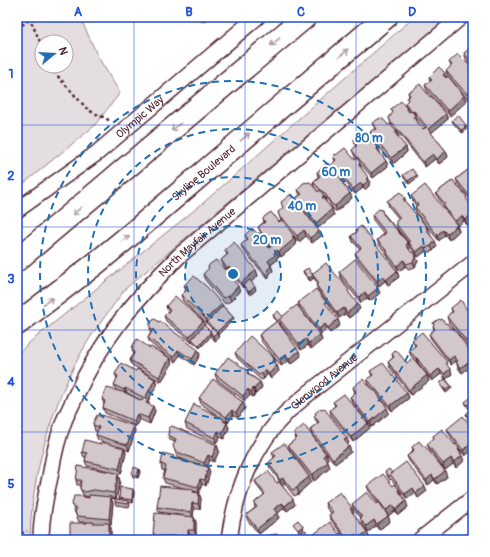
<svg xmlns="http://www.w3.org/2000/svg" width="490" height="557" viewBox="0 0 490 557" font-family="Pangolin,sans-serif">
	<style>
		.green { fill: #e5dee0; stroke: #987e86; fill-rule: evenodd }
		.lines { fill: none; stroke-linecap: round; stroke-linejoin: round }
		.minor-casing { stroke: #4a1f2b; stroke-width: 18 }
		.primary-casing { stroke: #4a1f2b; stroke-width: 25 }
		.path { stroke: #4a1f2b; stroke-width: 2.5; stroke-dasharray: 3 3; stroke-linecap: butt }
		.minor { stroke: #fff; stroke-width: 15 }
		.primary { stroke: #fff; stroke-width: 22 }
		.wall { fill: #b5abaf; stroke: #4a1f2b; fill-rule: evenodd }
		.shaded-wall { fill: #938b8e; stroke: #4a1f2b }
		.building { fill: #d2c7cb; stroke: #4a1f2b }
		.oneway { stroke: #ae9aa0 }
		.grid { fill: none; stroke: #1d4ed8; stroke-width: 1; stroke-opacity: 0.55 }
		.ring { fill: none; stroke: #1f6fb2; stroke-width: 2; stroke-dasharray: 7 5 }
		.labels { text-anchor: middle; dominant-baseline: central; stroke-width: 4; stroke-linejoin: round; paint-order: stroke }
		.street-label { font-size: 11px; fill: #4a1f2b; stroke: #fff }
		.centre { fill: #1f6fb2; stroke: #fff; stroke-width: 2 }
		.ring-label { font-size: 12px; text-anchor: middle; font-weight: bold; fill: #1f6fb2; stroke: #fff; stroke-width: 4; stroke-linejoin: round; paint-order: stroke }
		.neatline { fill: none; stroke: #1d4ed8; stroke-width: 1.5 }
		.grid-label { font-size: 13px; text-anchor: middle; font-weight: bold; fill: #1d4ed8 }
	</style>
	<rect width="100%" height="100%" fill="#fff"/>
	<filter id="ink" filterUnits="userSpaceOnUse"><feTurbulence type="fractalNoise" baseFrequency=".025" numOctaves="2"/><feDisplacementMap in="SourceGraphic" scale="8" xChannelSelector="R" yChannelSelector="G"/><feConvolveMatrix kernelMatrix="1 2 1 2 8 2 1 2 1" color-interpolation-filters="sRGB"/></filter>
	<g filter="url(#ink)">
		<g class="green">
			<path d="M17,17H80L98,57L120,93L94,126L17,189ZM42,42H66V66H42Z"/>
			<path d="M414,17H448L125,289C112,308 96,327 85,346C52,403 31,475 30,540H17V355L30,342L202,204Z"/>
		</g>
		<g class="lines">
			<defs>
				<g id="minor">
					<path id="s1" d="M17,210L97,153L257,17"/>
					<path id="s2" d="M41,540C41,519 45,498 50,477C53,458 57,439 64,421C67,413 72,405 75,397C101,340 135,299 179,256L461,17"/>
					<path id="s3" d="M229,540C235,493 253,445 288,411C295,405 302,399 309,393L473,263"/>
					<path d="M420,540L473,498"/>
				</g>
				<g id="primary">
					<path d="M17,260L305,17"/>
					<path id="s4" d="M17,324L95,264L135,231L386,17"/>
				</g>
			</defs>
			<use href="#minor" class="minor-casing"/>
			<use href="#primary" class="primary-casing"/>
			<g class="path">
				<path d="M29,17L42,46"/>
				<path d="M17,29L30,19"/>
				<path d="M51,66L54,72L88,110L111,121"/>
				<path d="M17,528L22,533L27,531"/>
			</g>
			<use href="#minor" class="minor"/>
			<use href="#primary" class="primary"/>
		</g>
		<g class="wall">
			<path d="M199,17H212L202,22Z"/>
			<path d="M473,43V67L466,59L464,53L470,49L469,46Z"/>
			<path d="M449,62L473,69V96L469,100L448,76L446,71L451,66Z"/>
			<path d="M429,77H447L464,96L466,102L450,116L427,91L425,85L430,81Z"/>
			<path d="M408,92L430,97L448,119L431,133L446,151L448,157L439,164L435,159L425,167L397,131L395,130L399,137L398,138L406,147L407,152L393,164L372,138L370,132L375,129L372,123L392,126L389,118L393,113L391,109L409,112H410L407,108L405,103L408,101L407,98L409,96ZM415,116L425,128L423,129L417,121Z"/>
			<path d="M452,120L466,125L467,127L466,128V130L463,133L461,132L453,123Z"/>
			<path d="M354,141L373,144L380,152V153L386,161L388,166L373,178L360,164L361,168L370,182L369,183V186L365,190L363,188L355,194L346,183L343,180L344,185L350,193L352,198L337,211H335L332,208L328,200L325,197L326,201V202L334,215L318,228L298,203L296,198L300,195L298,190L314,187L313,182L318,177L317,172L332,167L331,165L335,161L333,156L336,155L355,160L356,159L352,150L356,147Z"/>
			<path d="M473,166V203L458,184L456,179Z"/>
			<path d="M403,175L418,177L409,184L404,178Z"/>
			<path d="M453,180L467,225L464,221L457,226L459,231L449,240L445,235L439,241L416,213L415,207L416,206L413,201L411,196L450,217L445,210L444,206L438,198L436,193Z"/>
			<path d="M405,198L406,203L427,227L430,234L437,246L433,251L427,253L426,251L418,257L411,248L409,243L398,230L396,224L399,219L389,207L387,201Z"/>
			<path d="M278,212L321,236L312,243L306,236L299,242L294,236L296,241L295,242L296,245L281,257L280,256L276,258L277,260L271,265L273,271L269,275L270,277L268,279L243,250L241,245L247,240L245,235L262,238L263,237L258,227L264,222L263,219L279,222L281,221Z"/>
			<path d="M384,214L408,243L409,249L418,261L415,267L408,269L406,266L399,271L389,259L387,254L379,245L377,240L384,234L373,220L372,215Z"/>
			<path d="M356,230L397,271L399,277L388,285L385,281L379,286L357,259L355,253L360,249L353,242L351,236L357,232Z"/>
			<path d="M225,250L256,270L258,276L251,282L256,290L250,295L244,287L243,288L230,272L232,278V279L240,292L231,301L225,304L205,280L203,274L209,269L208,267L225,270L226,269L223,265L221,260L227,255Z"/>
			<path d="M303,271L312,274L349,293L360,309L349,318L345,314L339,318L318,290L316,285L318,284L314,278L310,281L304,274Z"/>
			<path d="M339,272L380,293L370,301L367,298L361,303L341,278Z"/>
			<path d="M184,285L223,306L233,317L234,319L218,335V334L219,338L215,341L211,336L200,348L192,341L191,342L166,321L164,316L168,312L166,306L203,321L205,326L210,331L212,329L183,301L181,295L186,290Z"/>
			<path d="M473,299V313L470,309L468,303Z"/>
			<path d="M298,303L340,325L330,333L327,329L321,334L300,309Z"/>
			<path d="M451,308L467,310L471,313H473V346L470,348L449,323L447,317L452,312Z"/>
			<path d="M273,315L283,317L320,335L322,340L311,349L308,345L301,350L281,325L280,322L279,323L301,356L291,364L288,361L281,366L261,341L259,335L277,321L274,318Z"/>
			<path d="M433,323L446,324L451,329L473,355L471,370L469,368L462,373L458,368L456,361L451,365L431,339L429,334L434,330L433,326L434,325Z"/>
			<path d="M150,328L198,350L200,355L194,365L180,355L175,362L150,343L148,338L151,332Z"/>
			<path d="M412,340L450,369L452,374L446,379L451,386L452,388L446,393L441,386L440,383L445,379L441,374L432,381L418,363V364L427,375L429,381L411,395L390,368L388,362L393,358L392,354L407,363L413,358L411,356L409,351L415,346Z"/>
			<path d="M150,348L170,358L172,364L161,382L132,365L130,360L134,354L132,350Z"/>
			<path d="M235,353L274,358L276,364H275L277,365L279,371L271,379L267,374L264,379L261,380L237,358Z"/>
			<path d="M136,371L155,379L157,385L148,401L150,405L155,411L150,424L139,419L136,426L105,413L103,408L104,404L102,399L116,390L114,385L117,379L115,374ZM127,393L142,401L127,394Z"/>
			<path d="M248,371L249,374L260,382L262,387L256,394H255L253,397L250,395L245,401L217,380L215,374Z"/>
			<path d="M370,371L407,393L409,398L392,411L377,394L389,413L372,427L352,402L350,397L355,393L353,387L373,391L374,390L369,385L367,379L372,376Z"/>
			<path d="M235,397L243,402L245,408L238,418L233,415L228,423L225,420L229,428L224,439L220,437L216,443L187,429L185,423L218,416L201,404L199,398Z"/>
			<path d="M333,402L368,423L370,428L353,442L331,415L330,410L335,406Z"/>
			<path d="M465,402H473V405L468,408Z"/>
			<path d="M473,408V426L468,419L466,414Z"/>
			<path d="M315,413L349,443L347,444L349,446L351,452L335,464L312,435L310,429L318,423L316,421L314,416L316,414Z"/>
			<path d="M93,423L135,431L129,451L124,449L126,453L121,474H118L120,481L116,499L111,498L113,503L111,524H109L111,528V540H71L70,537L87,523V522H79L73,508L84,497L89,498V497H87L83,495L80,488V485H77L76,480L109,471L87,466L85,461L86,457H84L82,452L101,444L111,445L98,440L96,435L97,431H95Z"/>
			<path d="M473,428V452L472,450L465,456L460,449L461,453V454L464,461L456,468L453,464L445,470L429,449L427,444L434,439L433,436L455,445L456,444L449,434L447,429Z"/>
			<path d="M294,433L326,454L328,459L326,460L328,462L330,468L314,481L290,450L288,445L296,439Z"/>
			<path d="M168,435L217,445L219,451L214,462L210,460L207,466L210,472L206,486L202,484L199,493L194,491V492L201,498L200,509H194L193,517L196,522V535H190V540H157L155,538L153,533L185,516L159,512L157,507L183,488L165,483L163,478L165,471L162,470L161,464L175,458L189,462L177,457L175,451V442L170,440Z"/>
			<path d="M423,446L445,471L447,477L437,484L434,480L428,485L409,461L407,456L413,450L412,447Z"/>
			<path d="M272,452L309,477L311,482L302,490L299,494L294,496L285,484L282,485L295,505L287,511L284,508L277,514L279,518L259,534L248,521L246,515L255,508L254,503L264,495L257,486L255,481L277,483L279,482L278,479L276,476L270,468L268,463L274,458Z"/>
			<path d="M140,472L138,478L133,477L132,474Z"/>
			<path d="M385,472L392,473L427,491L418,498L415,493L407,499L399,489L401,494L408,507L398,515L395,511L388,516L390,521L379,530L376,526L368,532L362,524L361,518L354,510L352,504H377L378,503L369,491L367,486H393L396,485L391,479L390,480L386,474Z"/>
			<path d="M133,489L134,492L133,503L129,502L130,504L129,507L116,505L115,502L119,500V498Z"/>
			<path d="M325,503L354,513L353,514L367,532L369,537L365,540H347L345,538L346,540H316L314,534H339L341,533L331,520L329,515L331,513L327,509Z"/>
		</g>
		<g class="shaded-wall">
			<path d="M445,73L447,79L445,80L443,75Z"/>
			<path d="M473,89V96L469,100L467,94Z"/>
			<path d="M464,96L466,102L450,116L448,111Z"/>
			<path d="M414,111L417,121L415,122L413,117L412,112Z"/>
			<path d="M446,114L448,119L430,134L428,129Z"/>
			<path d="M466,125L467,127L466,128V130L463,133L462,130Z"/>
			<path d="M397,132L399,137L397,139L395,133Z"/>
			<path d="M378,146L380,152L379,155L377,149Z"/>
			<path d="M406,147L407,152L393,164L391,158Z"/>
			<path d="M446,151L448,157L439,164L437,159Z"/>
			<path d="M433,154L435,159L425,167L423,162Z"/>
			<path d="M386,161L388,166L373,178L371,173Z"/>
			<path d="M417,175L418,177L409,184L408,181Z"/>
			<path d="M368,177L370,182L369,183V186L365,190L363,185L366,179Z"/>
			<path d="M361,183L363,188L355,194L353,189Z"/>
			<path d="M350,193L352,198L337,211L335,206Z"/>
			<path d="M324,196L326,201L324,203L322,197Z"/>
			<path d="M332,209L334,215L318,228L316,223Z"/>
			<path d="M473,213V220L467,225L465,220Z"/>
			<path d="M462,216L464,221L457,226L459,231L449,240L447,234L457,226L455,221Z"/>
			<path d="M304,230L306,236L299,242L297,236Z"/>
			<path d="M443,230L445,235L439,241L437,235Z"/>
			<path d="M319,231L321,236L312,243L310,238Z"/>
			<path d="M294,236L296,241L295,242L296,245L281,257L279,252Z"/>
			<path d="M435,241L437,246L433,251L431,246Z"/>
			<path d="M268,242L270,247L268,249L266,244Z"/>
			<path d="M408,243L410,249L408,250L406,245Z"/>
			<path d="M424,246L426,251L418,257L416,252Z"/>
			<path d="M278,250L280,256L276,258L277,260L269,266L268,261L274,253Z"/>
			<path d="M416,256L418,261L415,267L413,262Z"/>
			<path d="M404,260L406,266L399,271L397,266Z"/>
			<path d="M271,266L273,271L269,275L270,277L268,279L266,274L267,270Z"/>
			<path d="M229,267L230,272L229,273L227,268Z"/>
			<path d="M256,270L258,276L245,287L243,285L244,287L243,288L241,283Z"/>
			<path d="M397,271L399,277L388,285L386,280Z"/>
			<path d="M230,273L232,278L230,280L228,274Z"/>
			<path d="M313,276L314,278L310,281L309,278Z"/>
			<path d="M383,276L385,281L379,286L377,281Z"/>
			<path d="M238,286L240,292L231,301L229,296Z"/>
			<path d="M255,287L256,290L250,295L249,292Z"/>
			<path d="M378,288L380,293L370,301L368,296Z"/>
			<path d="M365,292L367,298L361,303L359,297Z"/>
			<path d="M222,304L224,309L207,322L206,319Z"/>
			<path d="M358,304L360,309L349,318L347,313Z"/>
			<path d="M344,308L345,314L339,318L337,313Z"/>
			<path d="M233,317L234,319L218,335L217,332Z"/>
			<path d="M338,319L340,325L330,333L328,328Z"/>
			<path d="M203,321L205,326L192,339V341L191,342L189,337Z"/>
			<path d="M325,324L327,329L321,334L319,329Z"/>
			<path d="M217,332L219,338L215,341L213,336Z"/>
			<path d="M210,333L211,336L200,348L199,346Z"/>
			<path d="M320,335L322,340L311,349L309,343Z"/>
			<path d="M306,339L308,345L301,350L299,344Z"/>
			<path d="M473,339V346L470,348L468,343Z"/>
			<path d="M178,350L180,355L175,362L173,357Z"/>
			<path d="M198,350L200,355L194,365L192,359Z"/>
			<path d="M299,351L301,356L291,364L289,359Z"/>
			<path d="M286,355L288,361L281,366L280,360Z"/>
			<path d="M454,356L456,361L451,365L449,360Z"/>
			<path d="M170,358L172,364L161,382L159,377Z"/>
			<path d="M274,358L276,364L273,366L272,361Z"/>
			<path d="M416,358H417L418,363V364Z"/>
			<path d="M473,361V368L471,370L469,364Z"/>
			<path d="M467,363L469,368L462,373L460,368Z"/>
			<path d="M277,365L279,371L271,379L269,374Z"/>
			<path d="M265,369L267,374L264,379L262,373Z"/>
			<path d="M439,369L441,374L432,381L430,376Z"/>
			<path d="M450,369L452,374L446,379L444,374Z"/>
			<path d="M427,375L429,381L411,395L409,390Z"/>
			<path d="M155,379L157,385L148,401L150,405L148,409L145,398Z"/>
			<path d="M260,382L262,387L256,394L254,389Z"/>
			<path d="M451,386L452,388L446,393L445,390Z"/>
			<path d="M125,388L127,393L126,395L124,390Z"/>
			<path d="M253,388L255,394L253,397L251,392Z"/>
			<path d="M248,389L250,395L245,401L243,396Z"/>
			<path d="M407,393L409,398L392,411L390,406Z"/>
			<path d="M243,402L245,408L238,418L236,413Z"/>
			<path d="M153,406L155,411L150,424L148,418Z"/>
			<path d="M387,408L389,413L372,427L370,422Z"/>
			<path d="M232,410L233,415L228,423L226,417Z"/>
			<path d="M137,414L139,419L136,426L134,421Z"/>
			<path d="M227,423L229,428L224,439L222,433Z"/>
			<path d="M368,423L370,428L353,442L351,437Z"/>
			<path d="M134,426L135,431L129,451L127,445Z"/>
			<path d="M218,431L220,437L216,443L215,438Z"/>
			<path d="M347,438L349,443L346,446L344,440Z"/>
			<path d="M217,445L219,451L214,462L212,457Z"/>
			<path d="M470,445L472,450L465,456L463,450Z"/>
			<path d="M349,446L351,452L335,464L333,459Z"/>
			<path d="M124,448L126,453L121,474L119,469Z"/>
			<path d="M459,448L461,453L460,455L458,449Z"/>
			<path d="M326,454L328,459L325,461L323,456Z"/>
			<path d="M208,455L210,460L206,469L204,463Z"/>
			<path d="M462,456L464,461L456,468L454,462Z"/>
			<path d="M451,458L453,464L445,470L443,464Z"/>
			<path d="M328,462L330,468L314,481L312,475Z"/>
			<path d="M208,467L210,472L206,486L205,480Z"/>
			<path d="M139,469L140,472L138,478L137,476Z"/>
			<path d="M445,471L447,477L437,484L435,479Z"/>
			<path d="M118,475L120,481L116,499L114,493Z"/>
			<path d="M432,475L434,480L428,485L426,480Z"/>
			<path d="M309,477L311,482L302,490L299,494L297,488L300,484Z"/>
			<path d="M283,478L285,484L282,486L280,480Z"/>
			<path d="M200,479L202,484L199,493L198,487Z"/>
			<path d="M425,486L427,491L418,498L416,493Z"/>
			<path d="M413,488L415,493L407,499L405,494Z"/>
			<path d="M133,489L134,492L133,503L132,500Z"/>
			<path d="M199,493L201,498L200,509L198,504Z"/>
			<path d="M111,497L113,503L111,524L109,519Z"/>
			<path d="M293,499L295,505L287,511L285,506Z"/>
			<path d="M406,501L408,507L398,515L396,510Z"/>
			<path d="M192,503L194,509L193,517L191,512Z"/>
			<path d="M282,503L284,508L277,514L279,518L259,534L257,529L274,509Z"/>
			<path d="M393,505L395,511L388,516L386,510Z"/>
			<path d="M352,508L354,513L352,515L350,509Z"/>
			<path d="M388,516L390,521L379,530L377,524Z"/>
			<path d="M194,517L196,522V535L194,530Z"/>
			<path d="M374,520L376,526L368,532L366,526Z"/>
			<path d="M109,523L111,528V540H109Z"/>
			<path d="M303,526L304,529L299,533L298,530Z"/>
			<path d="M188,530L190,535V540H189L188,538Z"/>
			<path d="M367,532L369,537L365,540H359L358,538Z"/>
			<path d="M355,534L357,540H348Z"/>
		</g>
		<g class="building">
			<path d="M200,17H206L201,19Z"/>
			<path d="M473,43V64L464,53L470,48L469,46Z"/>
			<path d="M458,54L473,69V89L467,94L446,71L452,65L449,62Z"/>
			<path d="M439,67L445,73L443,75L446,78L448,76L464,96L448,111L425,85L432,80L429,77Z"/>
			<path d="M420,84L430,97L431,96L446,114L428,129L446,151L437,159L433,154L423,162L395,126L391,123L389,118L393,112L391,109L401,101L409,112L411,111L415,115L413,117L423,129L427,127L414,111L412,112L405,103L408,100L407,98L410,96L408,92L411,91Z"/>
			<path d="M458,115L466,125L464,126L465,127L462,130L460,129L452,120Z"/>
			<path d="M380,118L383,119L388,125L390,124L397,132L395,133L406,147L391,158L370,132L374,129L376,130L377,129L372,123Z"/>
			<path d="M364,133L373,144L375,143L378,146L377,149L386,161L371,173L354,153L352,150L357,145L354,141V139H356Z"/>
			<path d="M345,148L355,160L357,158L360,162L359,165L368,177L366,179L368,181L363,185L361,183L353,189L344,178L339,174L338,175L342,180L341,181L350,193L335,206L333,205L330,202L326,195L313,182L320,176L317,172L326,164H329L333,169L332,170L334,172L336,171L331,165L336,160L333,156L335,154L336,155Z"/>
			<path d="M473,166V200L456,179Z"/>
			<path d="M412,169L417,175L408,181L403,175Z"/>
			<path d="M453,180L467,197L466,198L473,208V213L465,220L462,216L455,221L443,205L445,204L436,193Z"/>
			<path d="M310,182L318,192L320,190L324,196L322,197L332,209L316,223L296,198L302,194L298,190L303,183Z"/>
			<path d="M425,185L457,225L447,234L443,230L437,235L415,207L418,205L411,196Z"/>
			<path d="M400,192L405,198L403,199L427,227L426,228L428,230L427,231L435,241L431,246L425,248L424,246L416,252L409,243L410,242L396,224V221L400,218L387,201Z"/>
			<path d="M291,194L319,231L310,238L304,230L297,236L284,220L280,218L278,212L283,208L281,202Z"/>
			<path d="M379,209L382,210L383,214L408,243L406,245L412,253L413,252L416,256L413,262L406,264L404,260L397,266L387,253L388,252L377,240L386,233L372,215Z"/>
			<path d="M271,212L274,216H275L279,222L282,220L294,236L292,237L294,239L279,252L278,250L274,253L275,255L268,261L271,266L267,270L268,272L266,274L241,245L244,242L248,239L245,235L252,228L262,238L264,237L268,242L266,244L269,248L273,245L261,232L258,227L265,222L263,219L265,216Z"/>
			<path d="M361,226L397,271L386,280L383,276L377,281L355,253L361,248L351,236L357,232L356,230Z"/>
			<path d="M234,242L256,270L241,283L229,267L227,268L221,260L228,254L225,250Z"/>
			<path d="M355,259L378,288L368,296L365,292L359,297L339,272Z"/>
			<path d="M216,260L225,270L227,268L230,273L228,274L238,286L229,296L223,298L203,274L209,268L208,267L210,264Z"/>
			<path d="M326,263L348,289L349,293L358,304L347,313L344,308L337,313L316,285L319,283L312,274Z"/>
			<path d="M308,268L312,274L313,276L309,278L303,271Z"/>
			<path d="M194,276L207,287L222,304L206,319L181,295L188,289L184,285Z"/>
			<path d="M250,280L255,287L249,292L243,285Z"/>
			<path d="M316,289L326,302L325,303L338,319L328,328L325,324L319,329L298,303Z"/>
			<path d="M175,296L203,321L189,337L164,316L170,310L166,306Z"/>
			<path d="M473,299V310L468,303Z"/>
			<path d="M461,300L467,310L471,313L472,312L473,313V339L468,343L447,317L450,313L453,312L451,308Z"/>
			<path d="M297,305L320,335L309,343L306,339L299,344L279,319Z"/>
			<path d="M223,306L233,317L217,332L207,322Z"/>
			<path d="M278,311L283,317L277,321L273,315Z"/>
			<path d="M155,319L159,322L160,321L198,350L192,359L178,350L173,357L148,338L153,330L150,328V322Z"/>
			<path d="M439,319L440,320L442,319L446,324L447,323L451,329L453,328L473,355V361L469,364L467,363L460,368L456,362L458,361L454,356L449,360L429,334L435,329L433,326L434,325L433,323Z"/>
			<path d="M277,321L299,351L289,359L286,355L280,360L259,335Z"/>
			<path d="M204,325L210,331V333L199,346L192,339Z"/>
			<path d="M213,328L217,332L213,336L210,331Z"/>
			<path d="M422,332L447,362L446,363L450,369L444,374L439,369L430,376L417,358H416L409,351L416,345L412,340Z"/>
			<path d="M250,336L274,358L272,361L277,365L269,374L265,369L262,373L259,375L235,353Z"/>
			<path d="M137,339L150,348L151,347L170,358L159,377L130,360L135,352L132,350L133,345Z"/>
			<path d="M396,350L407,363L413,358L427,375L409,390L388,362L394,357L392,354Z"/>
			<path d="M228,357L248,371L247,373L260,382L254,389L253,388L251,392L248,389L243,396L215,374Z"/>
			<path d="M121,363L136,371L137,369L155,379L145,398L125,388L124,390L114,385L118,376L115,374Z"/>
			<path d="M383,363L407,393L390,406L367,379L373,375L370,371Z"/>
			<path d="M213,379L235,395L234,396L243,402L236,413L232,410L226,417L199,398Z"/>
			<path d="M363,379L373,391L375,390L387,408L370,422L350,397L356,392L353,387Z"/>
			<path d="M445,379L451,386L445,390L440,383Z"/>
			<path d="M107,388L126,393L142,401L143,398L148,400L146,403L153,406L148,418L137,414L134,421L103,408L105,401L102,399Z"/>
			<path d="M344,394L368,423L351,437L330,410L336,405L333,402Z"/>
			<path d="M470,398L473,402L467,405L465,402Z"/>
			<path d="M194,404L224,419L223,421L227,423L222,433L218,431L215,438L185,423Z"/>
			<path d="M321,408L322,409L324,408L347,438L344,440L349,446L333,459L310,429L319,422L314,416L316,414L315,413Z"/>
			<path d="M473,408V423L466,414Z"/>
			<path d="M97,415L102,417V415L134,426L127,445L96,435L99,427L93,425L94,424L93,423Z"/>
			<path d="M463,416L473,429V428V449L470,445L463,450L447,429Z"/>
			<path d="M304,425L326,454L323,456L328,462L312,475L288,445L297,438L294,433Z"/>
			<path d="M172,426L217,445L212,457L208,455L204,463L175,451L173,446L176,439L168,435L169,428Z"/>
			<path d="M442,429L455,445L456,444L459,448L458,449L462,456L454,462L451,458L443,464L427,444L434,438L433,436Z"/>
			<path d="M85,440L101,444L102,442L124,448L119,469L85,461L87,453L82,452Z"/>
			<path d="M419,441L423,446L424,445L445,471L435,479L432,475L426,480L407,456L414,450L412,447Z"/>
			<path d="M283,444H285L309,477L300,484L297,488L292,490L283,478L280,480L276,474V473L268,463L276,456L272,452Z"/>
			<path d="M163,453L174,456L173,458L208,467L205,480L200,479L198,487L163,478L166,466L161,464Z"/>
			<path d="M406,462L425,486L416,493L413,488L405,494L390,474Z"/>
			<path d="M78,466L117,473L118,475L114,493L94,490L85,492L81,490L80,488L81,480H76Z"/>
			<path d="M134,467L139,469L137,476L132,474Z"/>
			<path d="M389,469L392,473L390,474V476L389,477L385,472Z"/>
			<path d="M268,471L277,483L279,482L293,499L285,506L282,503L274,509L277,513L257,529L246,515L257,507L254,503L265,494L255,481Z"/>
			<path d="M383,474L393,486L395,484L399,489L398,490L406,501L396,510L393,505L386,510L367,486Z"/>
			<path d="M160,486L193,489V492L199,493L198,504L192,503L191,512L157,507Z"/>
			<path d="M120,487L133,489L132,500L119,498Z"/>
			<path d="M340,492L352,508L350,509L367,532L358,538L355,534L348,540L329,515L333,512L325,503Z"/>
			<path d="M367,492L377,504L379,502L388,516L377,524L374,520L366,526L360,519L362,517L352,504Z"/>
			<path d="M89,495L111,497L109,519L77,516L75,512L77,508H73L72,504L74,496H84V497L89,498Z"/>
			<path d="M115,499L129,501L128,504L115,502Z"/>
			<path d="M155,513L194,517V530H188V538H176V536H158L154,534L153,533Z"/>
			<path d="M298,520L303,526L298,530L293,524Z"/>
			<path d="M87,522H93V523H109V540H76V537H70V523H87Z"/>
			<path d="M330,522L339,534L341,533L344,536L343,537L346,540H318L314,534Z"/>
			<path d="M306,530V533L309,536L310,535L312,538L311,539L312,540H294L292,538L297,534Z"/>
			<path d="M277,534L282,540H268L271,538L270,535Z"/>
			<path d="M466,534L471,540H458L460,536Z"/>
		</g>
		<defs><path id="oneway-shaft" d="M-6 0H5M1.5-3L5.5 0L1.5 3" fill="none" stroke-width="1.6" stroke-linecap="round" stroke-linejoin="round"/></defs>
		<g class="oneway">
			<use href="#oneway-shaft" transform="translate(275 42) rotate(140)"/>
			<use href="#oneway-shaft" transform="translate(344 53) rotate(-41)"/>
			<use href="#oneway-shaft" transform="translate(176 127) rotate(140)"/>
			<use href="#oneway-shaft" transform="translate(245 137) rotate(-41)"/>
			<use href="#oneway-shaft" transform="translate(77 211) rotate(140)"/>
			<use href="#oneway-shaft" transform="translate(125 239) rotate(-40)"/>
			<use href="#oneway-shaft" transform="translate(48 301) rotate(-37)"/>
		</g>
	</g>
	<path class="grid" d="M134,17V540M245,17V540M356,17V540M17,125H473M17,227H473M17,330H473M17,432H473"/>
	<circle cx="233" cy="274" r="48" fill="#1f6fb2" fill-opacity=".12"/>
	<g class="ring">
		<circle cx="233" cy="274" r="48"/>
		<circle cx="233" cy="274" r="97"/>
		<circle cx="233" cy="274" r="145"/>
		<circle cx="233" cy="274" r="193"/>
	</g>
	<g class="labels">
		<g class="street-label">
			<text stroke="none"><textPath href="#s1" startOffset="154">Olympic Way</textPath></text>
			<text stroke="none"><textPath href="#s4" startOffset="240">Skyline Boulevard</textPath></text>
			<text stroke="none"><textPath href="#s2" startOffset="347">North Mayfair Avenue</textPath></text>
			<text stroke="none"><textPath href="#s3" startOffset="191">Glenwood Avenue</textPath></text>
		</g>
	</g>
	<circle cx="233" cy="274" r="6" class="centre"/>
	<g class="ring-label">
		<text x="369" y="142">80 m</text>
		<text x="336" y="176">60 m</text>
		<text x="302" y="210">40 m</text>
		<text x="267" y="244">20 m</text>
	</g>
	<rect width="490" height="557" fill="none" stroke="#fff" stroke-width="44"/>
	<g transform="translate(54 54) rotate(72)"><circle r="19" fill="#ffffff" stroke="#b7a5aa"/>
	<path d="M0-3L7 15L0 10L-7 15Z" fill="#1f6fb2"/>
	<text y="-6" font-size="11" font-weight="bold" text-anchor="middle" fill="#4a1f2b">N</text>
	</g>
	<rect x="22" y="22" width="446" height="513" class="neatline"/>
	<g class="grid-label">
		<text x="78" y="16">A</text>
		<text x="189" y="16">B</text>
		<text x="301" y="16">C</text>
		<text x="412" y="16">D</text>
		<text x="11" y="78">1</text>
		<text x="11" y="180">2</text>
		<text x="11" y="283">3</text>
		<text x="11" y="386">4</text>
		<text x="11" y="488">5</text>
	</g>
</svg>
